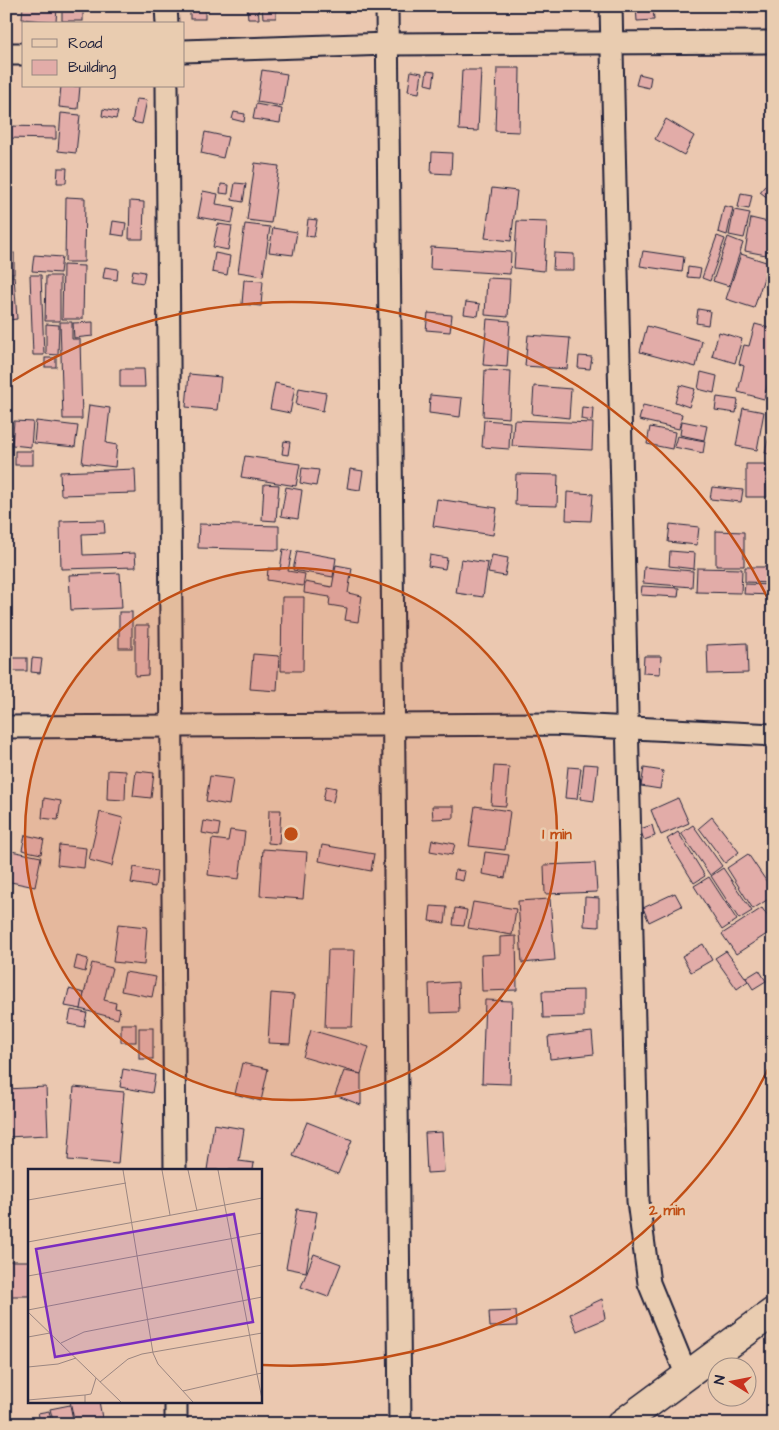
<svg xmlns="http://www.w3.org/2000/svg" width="779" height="1430" viewBox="0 0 779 1430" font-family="'Architects Daughter',sans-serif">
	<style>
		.building { fill: #e2aca8; stroke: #22223b }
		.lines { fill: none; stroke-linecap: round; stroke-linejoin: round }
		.street-casing { stroke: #22223b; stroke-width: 25 }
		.highway-casing { stroke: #22223b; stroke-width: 31 }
		.street { stroke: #e9ccb0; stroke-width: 21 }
		.highway { stroke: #e9ccb0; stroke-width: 28 }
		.ring { fill: none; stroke: #c04e15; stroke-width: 2.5 }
		.inset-road { fill: none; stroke: #9b8681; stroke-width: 1 }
		.view { fill: #7b2cbf; fill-opacity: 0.15; stroke: #7b2cbf; stroke-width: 2.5 }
		.inset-edge { fill: none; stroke: #22223b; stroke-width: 2.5 }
		.centre { fill: #c04e15; stroke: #e9ccb0; stroke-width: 2.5 }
		.ring-label { font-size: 15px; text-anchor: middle; font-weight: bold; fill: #c04e15; stroke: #e9ccb0; stroke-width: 5; stroke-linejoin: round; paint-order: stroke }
	</style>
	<rect width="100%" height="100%" fill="#ebc8b0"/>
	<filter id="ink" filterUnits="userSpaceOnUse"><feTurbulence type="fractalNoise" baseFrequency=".02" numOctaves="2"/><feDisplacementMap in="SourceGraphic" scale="10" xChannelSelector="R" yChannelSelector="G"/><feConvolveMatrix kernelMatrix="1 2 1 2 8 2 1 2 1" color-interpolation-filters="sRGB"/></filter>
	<g filter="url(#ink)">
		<g class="building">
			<path d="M23,6H57L56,22L22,19Z"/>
			<rect x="62" y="6" width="21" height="15"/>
			<rect x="190" y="6" width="15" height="13"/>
			<path d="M247,6H258L259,19H248Z"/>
			<path d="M262,6H276V18H263Z"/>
			<path d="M636,6H653L654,20L637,21Z"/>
			<path d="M741,6H767V11L741,13Z"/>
			<path d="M497,68H520L519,132L495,131Z"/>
			<path d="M262,70L287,74L282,106L257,102Z"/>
			<path d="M462,70H481L478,131L459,130Z"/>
			<path d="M411,71L422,73L419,93L408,91Z"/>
			<path d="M427,71L435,72L433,86L425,84Z"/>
			<path d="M639,74L651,77L649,88L636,85Z"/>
			<path d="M61,86H80L78,109L59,107Z"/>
			<path d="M136,99L147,100L142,124L132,122Z"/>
			<path d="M256,104L282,109L280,123L253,119Z"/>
			<path d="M103,109L118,112L116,119L102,116Z"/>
			<path d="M234,112L245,114L244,122L232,119Z"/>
			<path d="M61,113L80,115L76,153L58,151Z"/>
			<path d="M666,119L694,136L684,155L655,139Z"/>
			<path d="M6,126L56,127V139L6,138Z"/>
			<path d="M205,132L228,137L223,158L201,153Z"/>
			<path d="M432,152L452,153L451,174L431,173Z"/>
			<path d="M255,163L279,166L271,223L247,220Z"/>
			<path d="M58,168H67L66,183H57Z"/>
			<path d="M773,176V202L760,192Z"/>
			<path d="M235,183L246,184L243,202L232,200Z"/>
			<path d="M221,184L229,185L228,194L220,193Z"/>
			<path d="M492,188L517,191L511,241L485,238Z"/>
			<path d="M203,191L218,194L216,204L235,207L232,223L198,217Z"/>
			<path d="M741,193L752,195L749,209L738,207Z"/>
			<path d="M66,197L85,198L84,262H65Z"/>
			<path d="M130,201L144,202L143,239H129Z"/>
			<path d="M724,206L733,208L727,235L718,232Z"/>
			<path d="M734,210L750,213L744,238L729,235Z"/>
			<path d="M751,218L772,223L766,255L745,251Z"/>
			<path d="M308,219L317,220L314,237L306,236Z"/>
			<path d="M113,221L126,223L124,236L111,234Z"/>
			<path d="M517,221L547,222L544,271L514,268Z"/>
			<path d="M218,224L232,226L228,250L213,247Z"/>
			<path d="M245,224L270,227L263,276L238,272Z"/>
			<path d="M273,228L297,232L293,255L269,252Z"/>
			<path d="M717,236L725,239L710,281L702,278Z"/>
			<path d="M728,237L743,243L729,286L713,281Z"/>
			<path d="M431,247L511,252L510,274L430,269Z"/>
			<path d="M643,251L684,257L682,272L640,266Z"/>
			<rect x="6" y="253" width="8" height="21"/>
			<path d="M215,253L230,256L227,275L212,272Z"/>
			<path d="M554,253L574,254V270H553Z"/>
			<path d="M741,254L769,263L754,308L726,299Z"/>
			<path d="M34,255L62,257L60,273L32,271Z"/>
			<path d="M63,265L84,266L83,319H62Z"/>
			<path d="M105,267L118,269L117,280L103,278Z"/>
			<path d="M688,267L701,269L699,278L687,277Z"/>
			<path d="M133,270L145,272L143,283L131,281Z"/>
			<path d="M30,275H41L44,355H33Z"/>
			<path d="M6,276H14L17,319L8,320Z"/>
			<path d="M46,276H60V321H45Z"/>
			<path d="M487,278L510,279L508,317L485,315Z"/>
			<path d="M244,280L263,281L261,306L242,304Z"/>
			<path d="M772,301L773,302V318L766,315Z"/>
			<path d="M466,302L480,304L478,316L464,314Z"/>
			<path d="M698,309L710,311L708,325L696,323Z"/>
			<path d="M428,313L452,315L450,332L426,330Z"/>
			<path d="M487,319L510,321L507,367L483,365Z"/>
			<path d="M60,322H72V339H80L82,419H63Z"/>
			<path d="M93,322V336L74,338L73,323Z"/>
			<path d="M46,324L59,325L58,355L46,354Z"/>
			<path d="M755,324L773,329V383L768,382L764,399L738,392L744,366L739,364L744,345L749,346Z"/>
			<path d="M647,326L702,341L696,367L640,352Z"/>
			<path d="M719,332L742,339L735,363L712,356Z"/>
			<path d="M528,335L570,338L567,369L525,366Z"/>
			<path d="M579,356L592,357L590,369L578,368Z"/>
			<rect x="45" y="358" width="11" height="9"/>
			<path d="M120,369H144L145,387H120Z"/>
			<path d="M485,370L511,371L509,418L483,416Z"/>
			<path d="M701,372L717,376L714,393L698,389Z"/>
			<path d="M189,374L221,377L217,410L186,407Z"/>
			<path d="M275,383L295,387L290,413L270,409Z"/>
			<path d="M680,385L695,389L689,407L675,402Z"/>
			<path d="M534,386L571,389L569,418L532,414Z"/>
			<path d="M299,388L326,393L323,411L296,405Z"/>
			<path d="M430,395L462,398L460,417L429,413Z"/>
			<path d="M717,397L738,400L736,413L715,410Z"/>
			<path d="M89,405L110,408L106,443L117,445L115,467L82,463Z"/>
			<path d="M643,405L682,414L679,429L639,420Z"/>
			<path d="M582,407L593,408L592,421L581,419Z"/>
			<path d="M743,408L764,412L757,450L736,446Z"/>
			<path d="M773,418V455L765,453Z"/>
			<path d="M484,420L510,422L509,449L482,447Z"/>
			<path d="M514,420L593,423L592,450L512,446Z"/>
			<path d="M14,421L33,422L31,447L12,445Z"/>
			<path d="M36,421L78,426L75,447L34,443Z"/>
			<path d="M682,421L707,426L704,440L680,435Z"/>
			<path d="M650,427L675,432L672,449L647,444Z"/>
			<path d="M677,436L705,441L703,453L674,447Z"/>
			<path d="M284,441L290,442L288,455L282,454Z"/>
			<rect x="15" y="451" width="18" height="14"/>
			<path d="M245,456L300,464L296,486L241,477Z"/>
			<path d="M746,464H766L767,497H746Z"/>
			<path d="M302,468L319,470L316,486L300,483Z"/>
			<path d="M135,469L136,493L61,495L60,472Z"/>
			<path d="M350,469L363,471L360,490L347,488Z"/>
			<path d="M516,474L558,475L557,506L515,505Z"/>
			<path d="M264,484L279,485L276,521L262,520Z"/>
			<path d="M286,487L302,490L298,519L281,516Z"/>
			<path d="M712,487L743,490L741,502L710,499Z"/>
			<path d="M567,492L593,494L591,521L566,520Z"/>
			<path d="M437,499L497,508L493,535L433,526Z"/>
			<path d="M104,520L105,533L82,534L83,555L135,553L136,567L61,569L60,521Z"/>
			<path d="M199,524L279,526V550L198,548Z"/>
			<path d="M670,524L699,527L697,545L668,542Z"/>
			<path d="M716,531L744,532V566H716Z"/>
			<path d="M283,549L292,551L288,571L305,574L303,586L267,580L268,568L280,570Z"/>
			<path d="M297,551L336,558L333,577L293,570Z"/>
			<path d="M670,551L695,553L694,569L669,566Z"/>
			<path d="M430,555L447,558L445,569L428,566Z"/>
			<path d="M492,555L508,558L505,576L488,573Z"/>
			<path d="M461,559L488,563L483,597L456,593Z"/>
			<path d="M336,565L352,568L348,593L362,596L358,622L345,620L347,608L329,605L330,597L304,593L305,582L332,587Z"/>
			<path d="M644,567L693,571L692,587L643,583Z"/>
			<path d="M745,567H773V583L745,582Z"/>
			<path d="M697,568L742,569L741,593L696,592Z"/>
			<path d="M120,573L122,608L71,610L69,575Z"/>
			<path d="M745,584L773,585V595L744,594Z"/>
			<path d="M642,586L679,588L678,597L641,595Z"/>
			<path d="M282,597H304L303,671H281Z"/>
			<rect x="119" y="612" width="13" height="36"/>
			<path d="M135,625H149L148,675L135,676Z"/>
			<path d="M747,643L748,673L708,674L707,645Z"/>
			<path d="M253,654L279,656L277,691L250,689Z"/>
			<path d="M644,656H661L660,674L643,673Z"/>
			<rect x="6" y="658" width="21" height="13"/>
			<path d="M32,658L42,659L40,673L31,672Z"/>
			<path d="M584,764L598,765L594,801L580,799Z"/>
			<path d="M494,766L509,767L506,806L491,805Z"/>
			<path d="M568,767L581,768L577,799L565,798Z"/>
			<path d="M644,768L663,771L660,789L641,786Z"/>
			<path d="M108,770L126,771L125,800L107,799Z"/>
			<path d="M136,771L154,773L151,798L133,796Z"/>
			<path d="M210,776L233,779L229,805L206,801Z"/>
			<path d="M326,786L336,788L333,802L323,800Z"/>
			<path d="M44,798L61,801L58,820L42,818Z"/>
			<path d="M678,798L689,823L661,835L651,810Z"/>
			<path d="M432,806H454V818L433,819Z"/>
			<path d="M475,806L510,811L505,850L469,846Z"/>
			<path d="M269,810H281L279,844L268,843Z"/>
			<path d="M100,812L123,818L112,866L89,860Z"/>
			<path d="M712,817L739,852L725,863L699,828Z"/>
			<path d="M204,821L220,824L218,836L202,833Z"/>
			<path d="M652,825L655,836L644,840L640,829Z"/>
			<path d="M693,825L722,866L710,875L681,833Z"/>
			<path d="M230,830L245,832L239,879L208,875L212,839L228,841Z"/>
			<path d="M678,832L705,876L694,883L667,839Z"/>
			<path d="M25,835L44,839L41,854L22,850Z"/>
			<path d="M432,840L455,844L452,855L430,851Z"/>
			<path d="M59,845L86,848L84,868L57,865Z"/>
			<path d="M322,845L374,854L371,871L319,861Z"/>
			<path d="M263,849L307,852L303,899L260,896Z"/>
			<path d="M6,850L41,857L35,887L6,881Z"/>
			<path d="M485,852L509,855L505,878L482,874Z"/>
			<path d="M748,854L773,891V896L753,909L727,868Z"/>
			<path d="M595,863L597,892L545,894L544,865Z"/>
			<path d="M134,867L157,871L155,887L131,883Z"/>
			<path d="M723,868L752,911L739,919L711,876Z"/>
			<path d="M455,870L465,871L463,881L454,879Z"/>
			<path d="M709,877L737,920L722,930L694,886Z"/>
			<path d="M675,893L682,906L649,922L643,908Z"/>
			<path d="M585,897L599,898V927L584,926Z"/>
			<path d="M550,899L555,960L522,963L518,901Z"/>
			<path d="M473,902L516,909L512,935L468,928Z"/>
			<path d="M431,906L447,907L445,923L429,921Z"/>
			<path d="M455,908L467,910L464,926L453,925Z"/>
			<path d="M762,908L773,924V930L736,954L722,934Z"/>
			<path d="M118,924L147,927L144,965L113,962Z"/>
			<path d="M516,936L517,990L482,991L481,955L500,954V937Z"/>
			<path d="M703,944L712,960L691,972L682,956Z"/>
			<path d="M328,950H355L352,1027H325Z"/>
			<path d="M726,951L748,981L737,989L715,958Z"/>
			<path d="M77,956L88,959L85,972L74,969Z"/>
			<path d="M92,963L112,968L104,1000L116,1003L115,1008L120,1009L118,1019L80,1009Z"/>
			<path d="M759,970L766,981L753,989L746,978Z"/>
			<path d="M125,972L156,977L152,997L121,991Z"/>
			<path d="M458,982L459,1012L430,1013L429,984Z"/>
			<path d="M69,989L84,993L81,1009L65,1006Z"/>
			<path d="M583,990V1017L543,1018L542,991Z"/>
			<path d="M271,993L294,995L290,1044L268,1043Z"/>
			<path d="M485,1000L512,1001L510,1084L482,1083Z"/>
			<path d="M71,1010L87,1013L84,1027L68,1024Z"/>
			<rect x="121" y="1024" width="15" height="18"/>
			<rect x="139" y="1028" width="14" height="31"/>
			<path d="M311,1030L369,1047L361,1074L303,1057Z"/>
			<path d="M592,1032L594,1054L550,1059L548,1037Z"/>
			<path d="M242,1063L268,1069L261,1101L235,1094Z"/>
			<path d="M123,1069L155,1075L152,1093L120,1087Z"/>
			<path d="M344,1071L361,1074V1105L335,1095Z"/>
			<path d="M46,1087L48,1135L6,1137V1089Z"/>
			<path d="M74,1087L124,1092L118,1164L68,1160Z"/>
			<path d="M307,1122L352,1140L338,1174L293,1156Z"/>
			<path d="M214,1124L244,1129L239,1161L254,1163L253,1170H207Z"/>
			<path d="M442,1132L444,1172L427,1173L425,1133Z"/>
			<path d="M297,1209L317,1212L306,1272L286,1268Z"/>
			<path d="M314,1254L341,1264L328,1297L301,1287Z"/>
			<rect x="6" y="1261" width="23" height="35"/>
			<path d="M602,1299L605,1319L577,1331L570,1314Z"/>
			<path d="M516,1311L517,1326L490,1327L489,1312Z"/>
			<path d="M70,1401H99L103,1424H75Z"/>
			<path d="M70,1405L74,1424H54L50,1409Z"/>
			<path d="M49,1411L52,1424H41L38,1413Z"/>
		</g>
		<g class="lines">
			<defs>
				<g id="street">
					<path d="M166,6L167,24"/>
					<path d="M387,6L400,1424"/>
					<path d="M611,6L638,1201L649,1283L687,1376"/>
					<path d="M184,51L388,44L773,42"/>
					<path d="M6,54H24"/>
					<path d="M167,86L175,1170"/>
					<path d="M6,727L551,724L773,735"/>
					<path d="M176,1401V1424"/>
				</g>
				<path id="highway" d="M621,1424L773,1312"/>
			</defs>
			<use href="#street" class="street-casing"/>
			<use href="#highway" class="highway-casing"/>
			<use href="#street" class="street"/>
			<use href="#highway" class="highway"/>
		</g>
	</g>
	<circle cx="291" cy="834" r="266" fill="#c04e15" fill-opacity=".12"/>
	<g class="ring">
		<circle cx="291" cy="834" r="266"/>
		<path d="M771 1063A532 532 0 0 1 263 1365M9 383A532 532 0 0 1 771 605"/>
	</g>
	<g transform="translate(28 1169)">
		<rect width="234" height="234" fill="#ebc8b0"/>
		<path class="inset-road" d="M95,1L125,184L130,195L165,233M134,1L142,46M160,1L169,42M0,31L98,14M0,73L234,29M0,107L234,64M0,141L234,96M0,143L93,233M0,168L22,164M33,174L56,163L234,128M0,198L30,195L48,189M234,204L229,205L234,230M72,213L100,190L114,185L234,164M155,222L229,205L190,1M0,231L57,226M57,233V226L63,225L68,209"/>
		<path class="view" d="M206,45L225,153L27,188L8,80Z"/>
		<rect width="234" height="234" class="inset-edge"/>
	</g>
	<circle cx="291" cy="834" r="8" class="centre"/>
	<g class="ring-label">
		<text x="557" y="839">1 min</text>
		<text x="667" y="1215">2 min</text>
	</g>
	<rect width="779" height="1430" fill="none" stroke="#e9ccb0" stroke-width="25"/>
	<rect x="12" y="12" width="754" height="1405" fill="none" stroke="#22223b" stroke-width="2" filter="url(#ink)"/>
	<rect x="22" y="22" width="162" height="65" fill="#e9ccb0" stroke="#998881"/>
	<rect x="32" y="39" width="25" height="8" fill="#e9ccb0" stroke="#998881"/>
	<text x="68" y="48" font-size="15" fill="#22223b">Road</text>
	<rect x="32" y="60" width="25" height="15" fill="#e2aca8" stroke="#998881"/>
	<text x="68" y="72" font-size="15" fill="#22223b">Building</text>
	<g transform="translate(732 1382) rotate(280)"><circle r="24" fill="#e9ccb0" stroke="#998881"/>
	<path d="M0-4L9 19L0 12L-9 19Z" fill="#c8321e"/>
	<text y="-8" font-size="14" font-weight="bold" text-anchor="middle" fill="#22223b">N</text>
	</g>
</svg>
